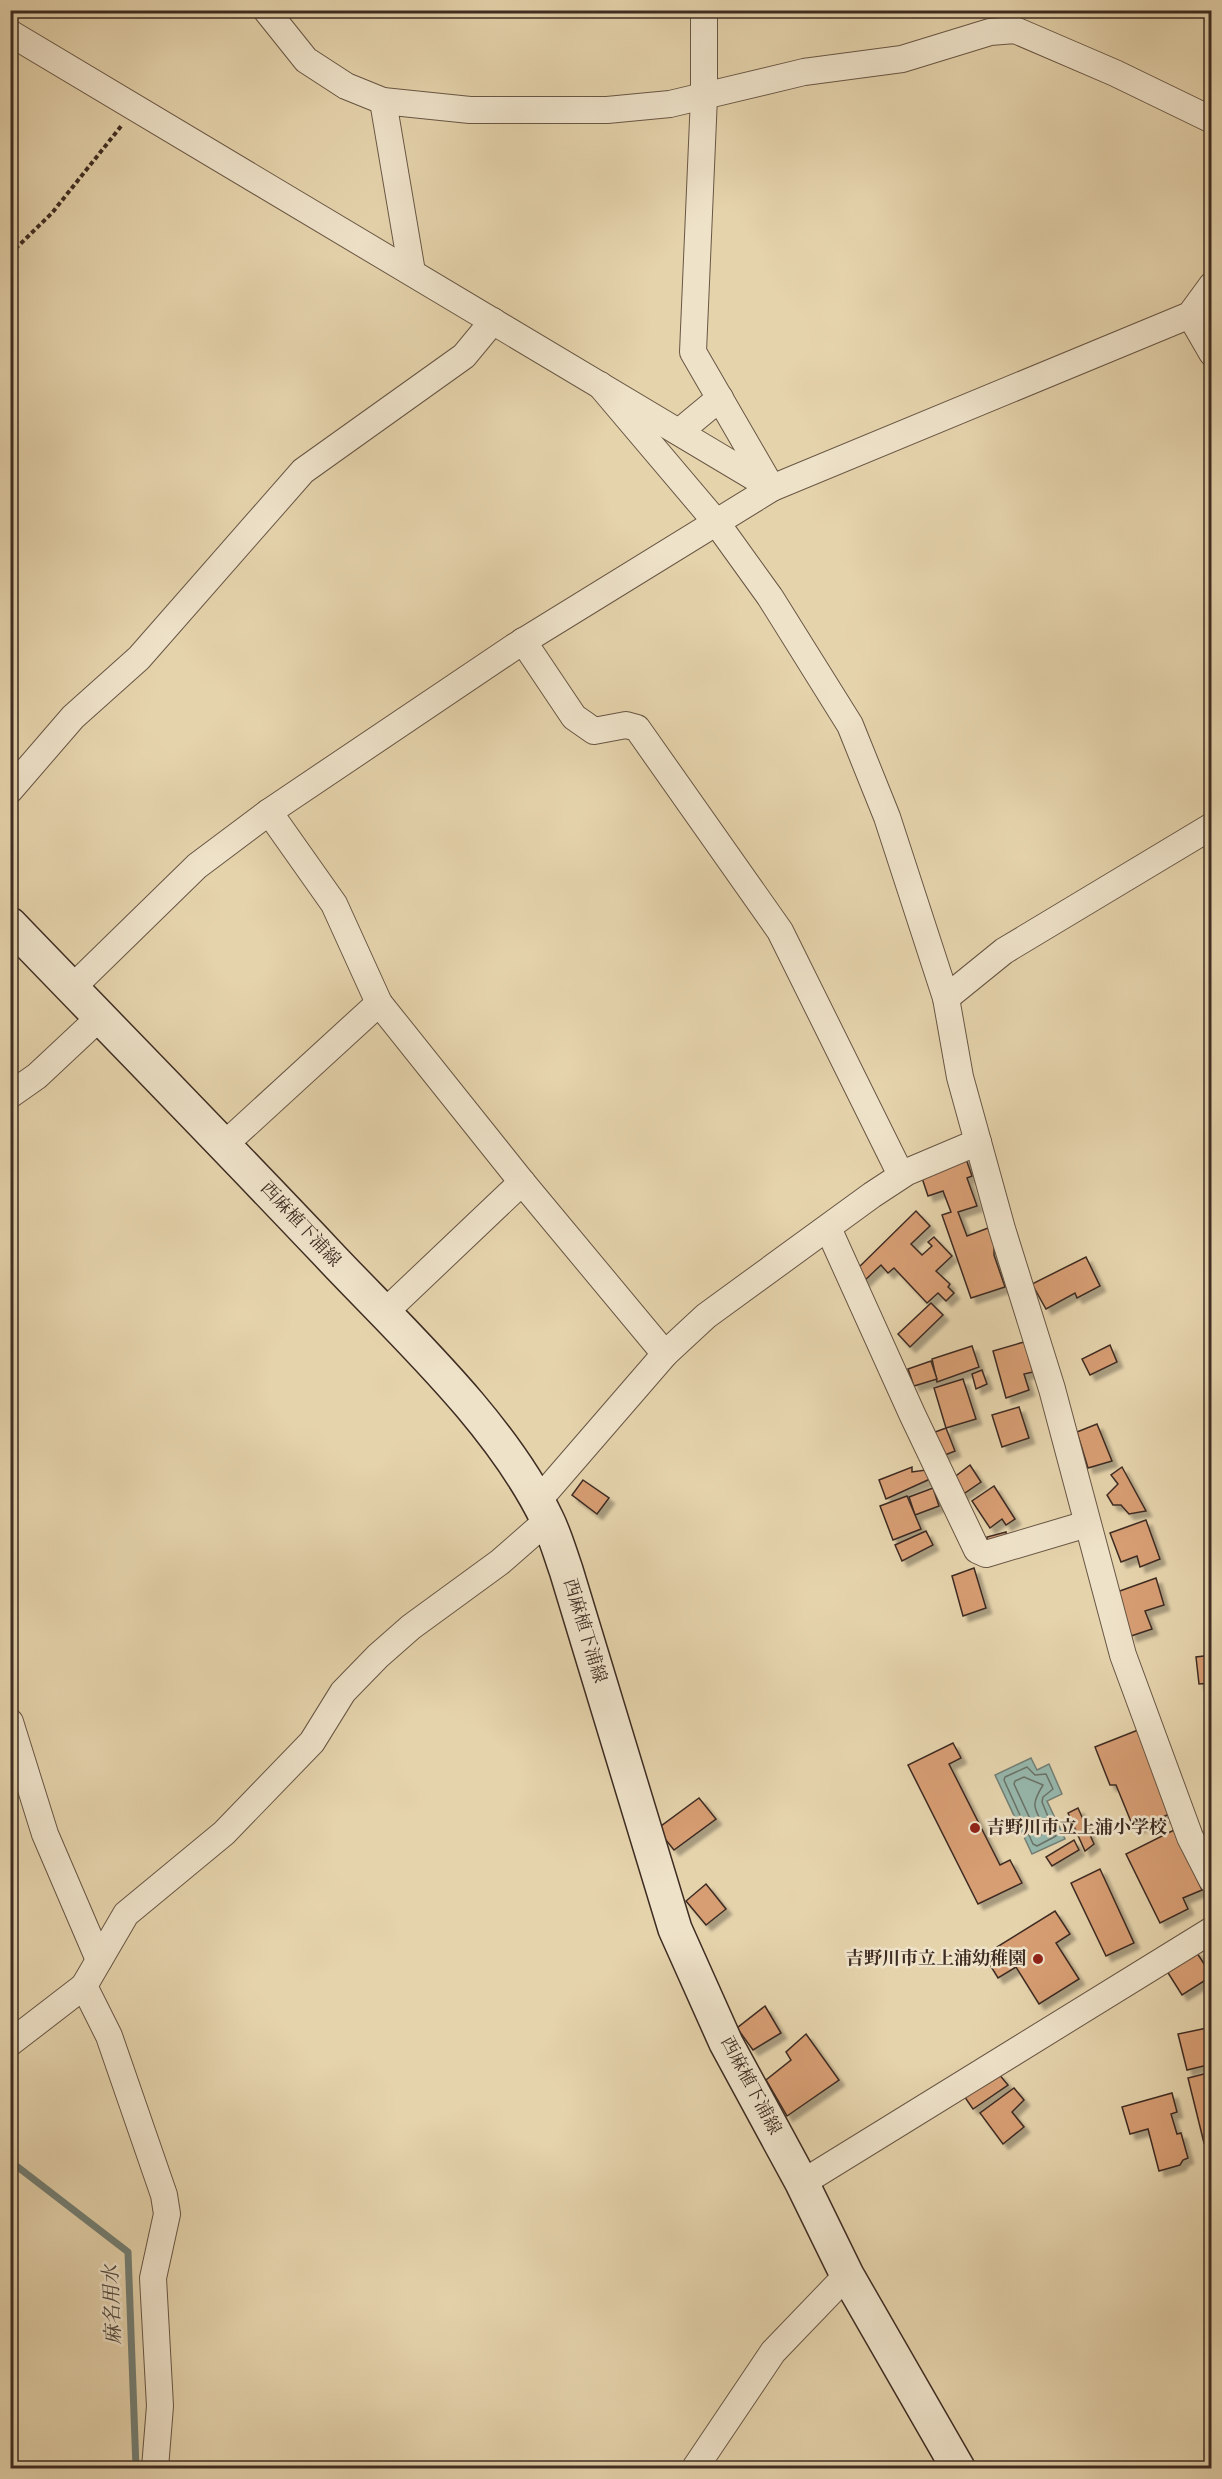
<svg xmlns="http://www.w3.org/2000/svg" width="1222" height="2479" viewBox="0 0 1222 2479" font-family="'IM FELL English','Noto Serif JP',serif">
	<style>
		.water { fill: #96b7ac; stroke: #737f75; stroke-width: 1.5 }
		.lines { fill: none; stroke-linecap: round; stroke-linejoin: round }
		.shore { stroke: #6a7267; stroke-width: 1.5 }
		.stream { stroke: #737f75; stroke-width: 7 }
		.building { fill: #d79d73; stroke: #3e2c22; stroke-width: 1.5; filter: url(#shadow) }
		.minor-casing { stroke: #685644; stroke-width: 28 }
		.secondary-casing { stroke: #3e2c22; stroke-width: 36 }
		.path { stroke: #3e2c22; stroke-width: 4; stroke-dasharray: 4.5 3; stroke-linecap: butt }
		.minor { stroke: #eee2c9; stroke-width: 26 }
		.secondary { stroke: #eee2c9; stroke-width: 33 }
		.poi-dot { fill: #8f2418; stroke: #eee2c9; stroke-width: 2 }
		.labels { text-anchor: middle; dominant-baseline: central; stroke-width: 5; stroke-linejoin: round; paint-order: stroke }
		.street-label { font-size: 18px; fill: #3e2c22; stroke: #eee2c9 }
		.poi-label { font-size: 18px; font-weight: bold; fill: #3e2c22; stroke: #eee2c9; text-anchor: start }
		.water-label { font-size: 20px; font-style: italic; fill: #50483e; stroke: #eee2c9 }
	</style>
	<defs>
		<filter id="shadow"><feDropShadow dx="5.5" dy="5.5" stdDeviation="1.5" flood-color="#0004"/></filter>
	</defs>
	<rect width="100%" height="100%" fill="#e5d3ac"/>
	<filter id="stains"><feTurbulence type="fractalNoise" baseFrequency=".00333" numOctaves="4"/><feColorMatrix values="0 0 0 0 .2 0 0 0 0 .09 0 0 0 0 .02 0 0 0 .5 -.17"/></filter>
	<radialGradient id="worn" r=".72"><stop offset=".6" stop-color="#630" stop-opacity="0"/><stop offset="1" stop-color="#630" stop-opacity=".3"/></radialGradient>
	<path class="water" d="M1031,1758L1037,1770L1049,1764L1062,1794L1047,1801L1065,1839L1032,1854L995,1775Z"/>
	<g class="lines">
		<g class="shore">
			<path d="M1027,1767L1035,1775L1046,1774L1053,1789L1043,1797L1042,1802L1056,1836L1037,1846L1033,1844L1004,1780L1005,1777Z"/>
			<path d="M1024,1777L1043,1785C1029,1808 1035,1807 1046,1831L1041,1835L1037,1834L1014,1784L1015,1781Z"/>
		</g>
		<path class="stream" d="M10,2161L128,2252L136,2468"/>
	</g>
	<g class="building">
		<path d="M965,1156L972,1176L967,1178L977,1206L958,1212L967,1236L988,1228L994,1244V1255L1005,1287L971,1298L942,1215L951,1212L943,1191L928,1196L920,1172Z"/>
		<path d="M916,1211L930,1226L911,1244L922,1255L932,1246L928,1242L934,1237L952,1256L936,1271L950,1284L948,1287L954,1293L946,1301L938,1293L927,1303L894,1268L888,1273L881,1265L863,1282L854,1272Z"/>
		<path d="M1086,1257L1100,1286L1077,1298L1075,1293L1046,1309L1032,1284Z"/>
		<path d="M931,1303L943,1315L910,1347L898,1334Z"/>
		<path d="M1024,1342L1033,1372L1024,1374L1029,1390L1006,1398L993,1351Z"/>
		<path d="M1110,1345L1117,1362L1090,1375L1082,1359Z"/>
		<path d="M972,1346L979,1367L937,1382L932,1359Z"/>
		<path d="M931,1361L937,1379L914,1386L908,1369Z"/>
		<path d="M982,1370L987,1384L976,1389L972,1374Z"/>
		<path d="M963,1379L976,1419L946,1428L934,1388Z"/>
		<path d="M1019,1407L1029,1438L1002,1447L992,1415Z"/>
		<path d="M1097,1424L1112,1461L1088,1468L1077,1432Z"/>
		<path d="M946,1428L955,1451L935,1459L927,1435Z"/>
		<path d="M970,1465L981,1482L962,1495L952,1479Z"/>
		<path d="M912,1467V1472L926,1470L930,1479L886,1499L879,1480Z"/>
		<path d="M1122,1467L1146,1511L1129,1514L1121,1505H1113L1107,1495L1118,1484L1111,1475Z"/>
		<path d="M583,1480L609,1498L597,1514L572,1495Z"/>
		<path d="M994,1486L1015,1519L1006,1525L1002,1519L990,1528L972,1501Z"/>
		<path d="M933,1488L939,1506L915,1515L909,1497Z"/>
		<path d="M907,1496L921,1529L893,1540L880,1506Z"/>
		<path d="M1146,1520L1160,1559L1140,1567L1137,1556L1121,1562L1110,1533Z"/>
		<path d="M926,1531L933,1545L902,1561L895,1545Z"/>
		<path d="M1006,1532L1007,1542L987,1545V1537Z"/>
		<path d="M974,1568L986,1608L963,1616L952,1576Z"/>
		<path d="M1156,1578L1164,1605L1145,1611L1152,1629L1131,1636L1117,1592Z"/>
		<path d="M1212,1655V1683L1199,1684L1196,1657Z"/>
		<path d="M1138,1730L1172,1813L1134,1829L1116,1785H1110L1095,1747Z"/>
		<path d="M953,1743L961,1758L949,1764L1000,1865L1010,1860L1022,1883L978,1904L908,1765Z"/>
		<path d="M699,1798L716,1819L674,1850L657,1829Z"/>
		<path d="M1078,1808L1094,1844L1085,1851L1068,1813Z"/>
		<path d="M1174,1830L1202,1890L1183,1898L1188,1909L1160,1923L1126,1854Z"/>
		<path d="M1074,1840L1079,1850L1052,1866L1046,1857Z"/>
		<path d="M1100,1869L1134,1943L1106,1956L1071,1883Z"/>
		<path d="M706,1884L726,1909L706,1925L686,1901Z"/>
		<path d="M1055,1911L1070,1934L1056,1943L1079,1979L1039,2004L1016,1967L998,1978L984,1955Z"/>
		<path d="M1195,1950L1212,1976L1182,1995L1165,1968Z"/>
		<path d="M765,2006L781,2033L753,2050L737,2028Z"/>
		<path d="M1212,2027V2064L1187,2070L1178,2034Z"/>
		<path d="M806,2034L839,2080L787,2116L766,2080L791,2060L786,2052Z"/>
		<path d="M1212,2072V2141L1204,2143L1188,2078Z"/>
		<path d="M998,2073L1008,2085L973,2109L964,2096Z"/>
		<path d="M1014,2088L1024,2100L1012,2112L1024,2127L1003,2144L980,2113Z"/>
		<path d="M1172,2093L1177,2112L1171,2114L1177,2134L1181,2133L1188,2158L1183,2160L1180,2165L1159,2171L1148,2129L1130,2134L1122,2107Z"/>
	</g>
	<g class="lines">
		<defs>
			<g id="minor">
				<path d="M266,10L306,60L346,86L383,101L470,110H607L670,104L804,72L902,59L990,32L1015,30L1115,73L1212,120"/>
				<path d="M704,10V97L693,352L770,485"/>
				<path d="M10,33L772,488"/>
				<path d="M383,101L412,272"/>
				<path d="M1190,315L1212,353"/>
				<path d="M600,385L716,522L770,597L850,725L887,817L946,998L960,1077L1002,1229L1052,1389L1123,1655L1190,1837L1212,1880"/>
				<path d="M679,432L720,398"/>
				<path d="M523,641L574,717L594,731L626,725L637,728L780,931L901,1175"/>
				<path d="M10,790L73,717L139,658L303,471L464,356L493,321"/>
				<path d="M269,812L334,904L379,1003L522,1182L665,1354"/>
				<path d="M72,988L197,866L269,812L514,647L772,488L1190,315L1212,285"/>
				<path d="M946,998L1004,951L1212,826"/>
				<path d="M10,1095L37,1076L100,1017"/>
				<path d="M224,1145L379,1003"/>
				<path d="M828,1228L913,1416L977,1550L986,1554L1087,1524"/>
				<path d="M384,1313L522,1182"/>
				<path d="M537,1502L665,1354L706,1316L872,1195L907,1172L978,1142"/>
				<path d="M10,1722L45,1834L99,1960"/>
				<path d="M84,1986L109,2036L164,2195L167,2214L153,2278L160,2406L155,2468"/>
				<path d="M10,2043L84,1986L126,1914L224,1833L312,1742L343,1692L378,1656L411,1627L500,1562L548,1520"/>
				<path d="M802,2183L1212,1930"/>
				<path d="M695,2468L773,2352L847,2275"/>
			</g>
			<path id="secondary" d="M10,924C115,1033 221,1141 325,1251C400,1331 499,1420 547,1519C555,1535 560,1553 566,1570L675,1929L726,2043L802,2183L847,2275L958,2468"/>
		</defs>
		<use href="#minor" class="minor-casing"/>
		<use href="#secondary" class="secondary-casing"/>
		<path class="path" d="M10,254L52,213L122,125"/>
		<use href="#minor" class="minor"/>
		<use href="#secondary" class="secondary"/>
	</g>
	<g class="poi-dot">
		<circle cx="975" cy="1828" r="6"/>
		<circle cx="1038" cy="1959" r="6"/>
	</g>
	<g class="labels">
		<g class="street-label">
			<text transform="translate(300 1225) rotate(47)">西麻植下浦線</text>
			<text transform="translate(584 1631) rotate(73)">西麻植下浦線</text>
			<text transform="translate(750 2086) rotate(62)">西麻植下浦線</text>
		</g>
		<g class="poi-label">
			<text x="987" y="1828">吉野川市立上浦小学校</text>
			<text x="1026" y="1959" text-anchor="end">吉野川市立上浦幼稚園</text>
		</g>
		<g class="water-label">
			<text transform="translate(113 2305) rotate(-92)">麻名用水</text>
		</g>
	</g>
	<rect width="1222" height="2479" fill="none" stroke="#e5d3ac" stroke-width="36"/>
	<rect x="12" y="12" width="1198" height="2455" fill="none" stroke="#3e2c22" stroke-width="3"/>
	<rect x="18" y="18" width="1186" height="2443" fill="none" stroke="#3e2c22" stroke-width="1.5"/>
	<rect width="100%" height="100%" filter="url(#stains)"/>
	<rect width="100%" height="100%" fill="url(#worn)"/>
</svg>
